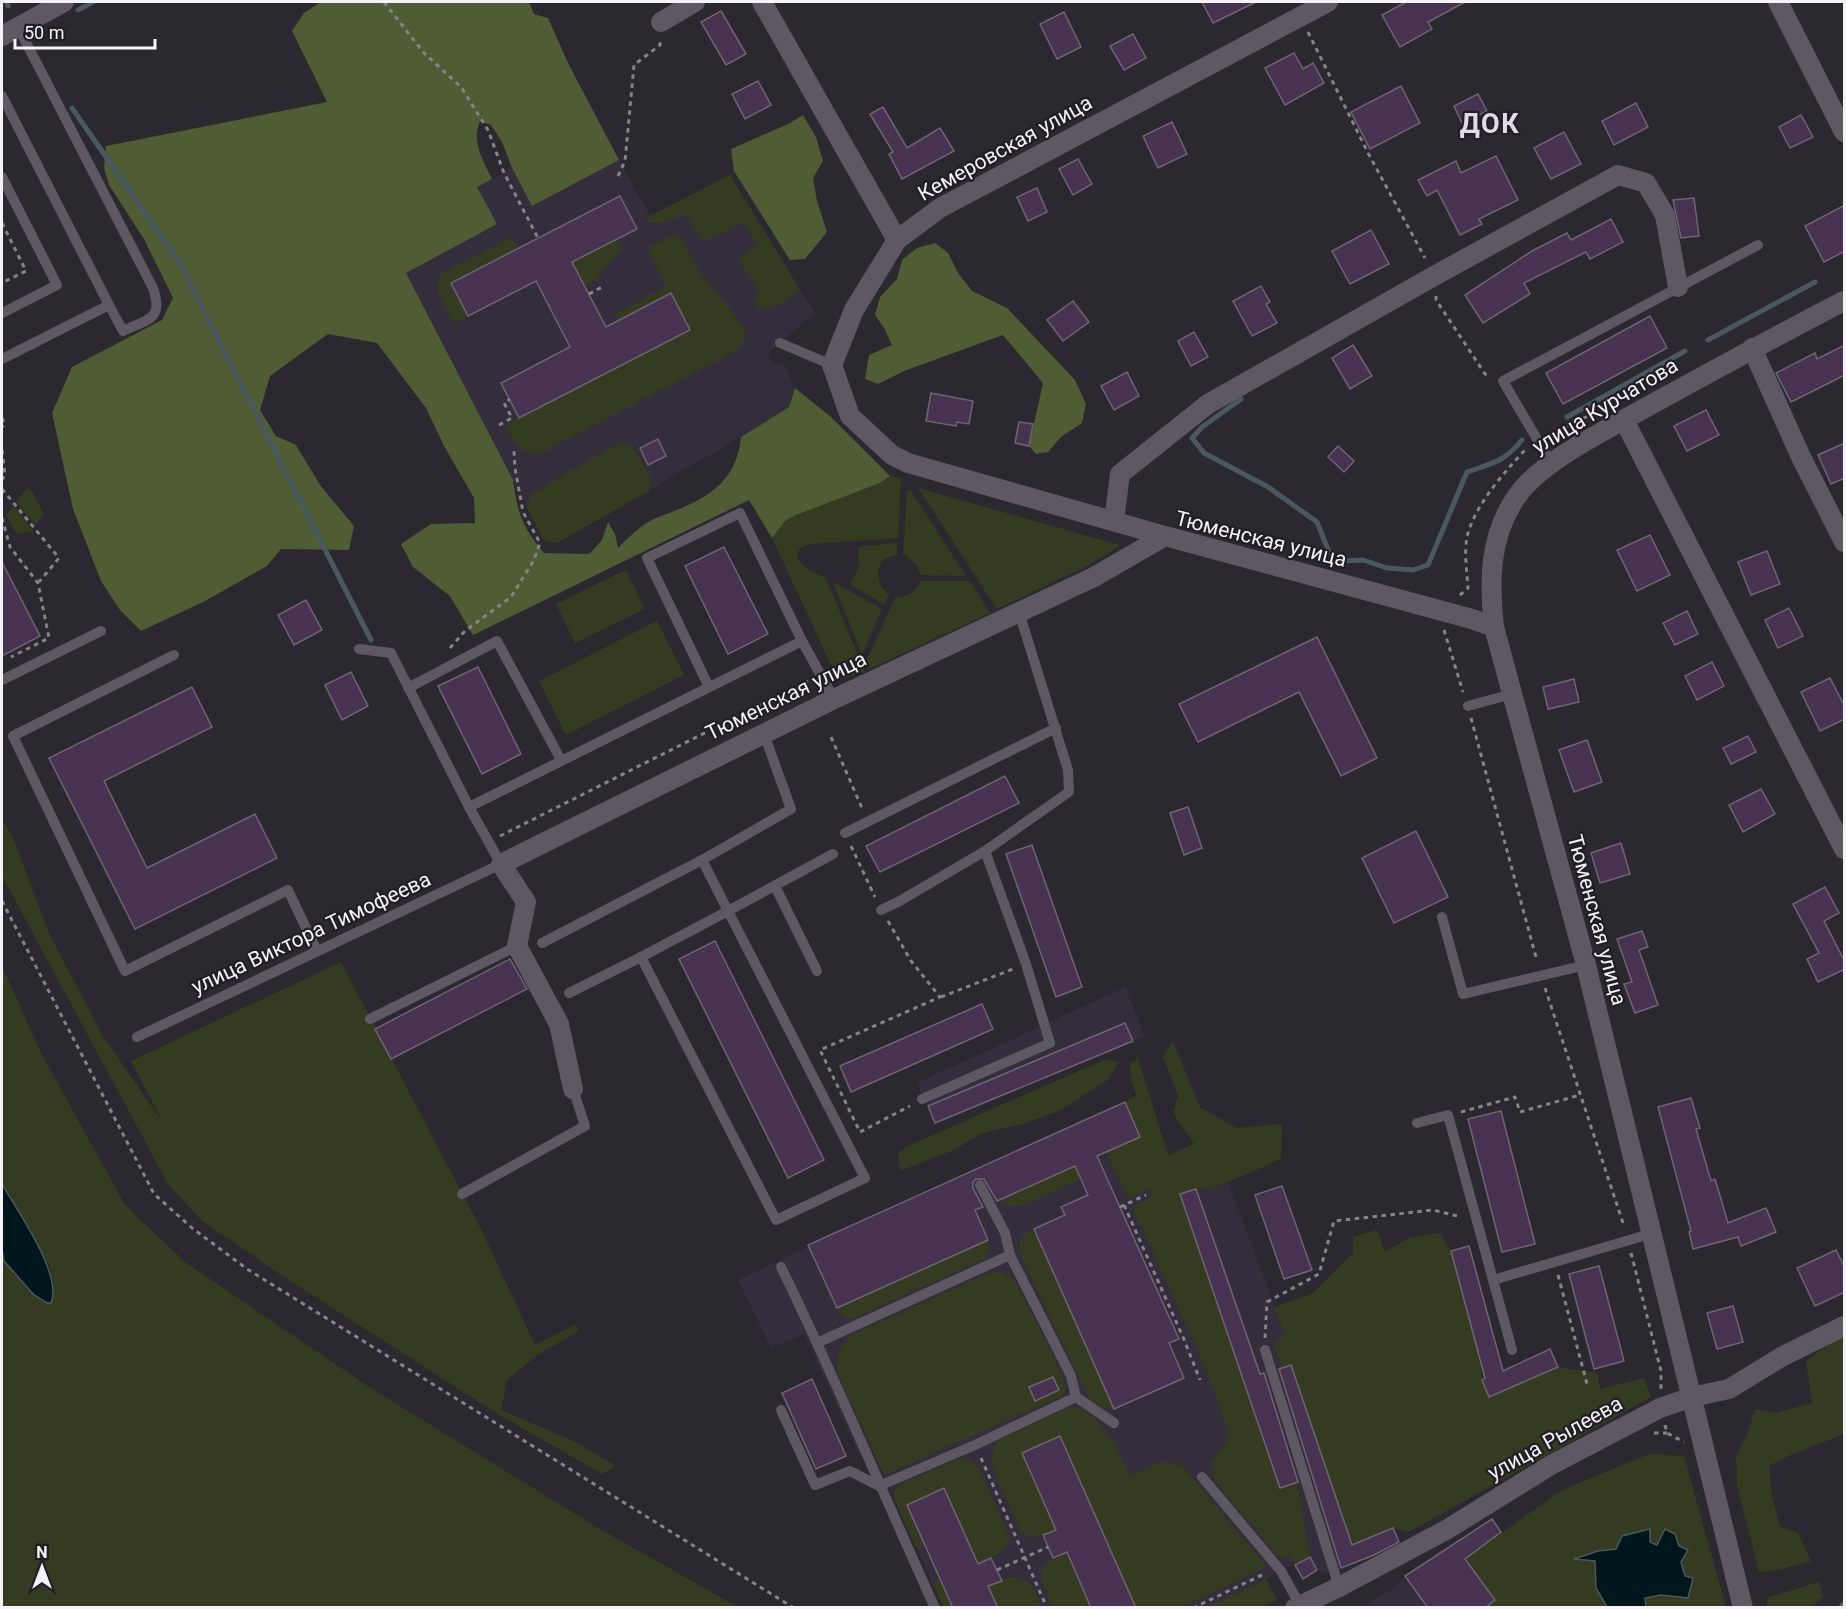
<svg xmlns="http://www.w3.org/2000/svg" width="1846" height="1609" viewBox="0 0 1846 1609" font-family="Roboto,sans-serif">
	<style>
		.built { fill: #342d3b }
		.green { fill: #343b21 }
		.forest { fill: #505c34 }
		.water { fill: #00161d; stroke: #4a585f; stroke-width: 1.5 }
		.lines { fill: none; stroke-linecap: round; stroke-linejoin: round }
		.stream { stroke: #4a585f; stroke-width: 5 }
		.building { fill: #483252; stroke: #6d6670; stroke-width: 1.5 }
		.path { stroke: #86838a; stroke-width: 3; stroke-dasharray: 4.5 4.5; stroke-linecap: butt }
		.lane { stroke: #5d5862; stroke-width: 10 }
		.street { stroke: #5d5862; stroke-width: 20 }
		.labels { text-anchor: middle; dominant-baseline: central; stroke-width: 4.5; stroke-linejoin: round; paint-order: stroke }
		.street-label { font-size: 21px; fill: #f5f2f8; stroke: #221e26 }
		.district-label { font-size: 27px; font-weight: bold; letter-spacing: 1.5px; fill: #e0dbe6; stroke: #221e26 }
	</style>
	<rect width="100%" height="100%" fill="#2c2830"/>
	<g class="built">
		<path d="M619,160L650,216L730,175L815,313L770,352L769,357L774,366L782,362L795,388L789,407L741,437L557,543L544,540L405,273L496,224L477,187L492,179L512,168L532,205Z"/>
		<path d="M1125,987L1145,1036L935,1123L917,1083Z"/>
		<path d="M1136,1097L1280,1488L1180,1194L1196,1189L1214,1188L1228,1181L1285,1334L1291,1365L1353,1545L1393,1528L1400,1545L1322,1574L1309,1556L1266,1579L1277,1600L1262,1607H943L872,1450L860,1456L804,1334L771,1348L738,1280L984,1164Z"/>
		<path d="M1492,1519L1501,1532L1465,1559L1495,1600L1485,1607L1360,1608L1395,1588L1405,1576Z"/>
	</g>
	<g class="green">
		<path d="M730,175L800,290C788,298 771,313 757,307L756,298L760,293L738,259L758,245L743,223L703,242L685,214L669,221L649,223L646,218Z"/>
		<path d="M678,233L699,270L744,327C748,338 744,343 736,351L541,453C520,455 514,440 505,425L690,330L671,294L619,321L615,314L666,287L647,248Z"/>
		<path d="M511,237L518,248L451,283L468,316L457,322L452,320C444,304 431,291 441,274Z"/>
		<path d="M618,238L623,247L596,280L585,286L572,262Z"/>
		<path d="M619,443L632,445L651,478L649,491L557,543L544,540L527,508L531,494Z"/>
		<path d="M890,476L901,478L898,538L809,544C779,556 814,573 826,578L865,672L838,680L772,538L785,521L796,515L880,483Z"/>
		<path d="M29,486L44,514L35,525L16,502Z"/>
		<path d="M918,488L1120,545L1089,565L997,609Z"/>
		<path d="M907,491H911L966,576L920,575C918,564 912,559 903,554Z"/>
		<path d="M13,506L34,531L16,534L6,515Z"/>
		<path d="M897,543V555C893,556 890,557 887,558C873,566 877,587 889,594L884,605L850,584L859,567L858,547Z"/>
		<path d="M626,570L645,609L575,643L556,604Z"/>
		<path d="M921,581H970L990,613L869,669L866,662L895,598C909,596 914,593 921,581Z"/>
		<path d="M833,582L882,609L862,655Z"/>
		<path d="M657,621L684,675L566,735L539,681Z"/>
		<path d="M2,819L13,838L49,933L102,1035L164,1124L131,1061L341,962L482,1231L535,1345L575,1325L579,1331L539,1354L507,1380L501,1410L574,1441L616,1466L602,1474L501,1416L281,1275L201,1220L168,1184L2,876Z"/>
		<path d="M2,966L41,1053L125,1205L185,1262L369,1387L600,1529L738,1607H2V1250L4,1261L34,1295L54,1285L50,1267L2,1184Z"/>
		<path d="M1173,1041L1200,1107L1236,1128L1282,1124L1281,1159L1214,1188L1196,1189L1180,1195L1204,1266L1221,1261L1226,1274L1209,1280L1280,1488L1297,1483L1310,1556L1294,1564L1289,1556L1282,1560L1221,1489L1215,1482L1211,1464L1226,1442L1229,1433L1206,1369L1132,1207L1152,1197L1148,1189L1128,1198L1106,1152L1140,1137L1125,1102L1136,1096L1131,1078L1130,1064L1138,1058L1168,1155L1194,1144L1173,1113L1178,1096L1163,1057Z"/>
		<path d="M1106,1059L1118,1062L1109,1079L1061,1110L1023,1124L982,1133L954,1150L900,1171L898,1153L910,1145Z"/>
		<path d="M1075,1166L1081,1179L1023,1205C1013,1208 1008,1207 1000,1199Z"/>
		<path d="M1034,1229L1114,1409L1102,1408L1090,1400L1021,1256C1016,1240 1020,1237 1034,1229Z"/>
		<path d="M1377,1230L1385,1252L1408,1238L1440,1233L1451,1251L1479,1357L1482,1380L1489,1397L1558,1367L1598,1373L1600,1389L1644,1378L1651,1397L1409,1532L1393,1528L1352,1545L1291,1365L1282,1367L1273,1345L1285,1334L1274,1307L1312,1294L1353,1253V1237Z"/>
		<path d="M988,1240L989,1251L984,1259L854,1318H843L837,1308Z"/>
		<path d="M991,1272H1003L1014,1280L1064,1378L1066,1389L1060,1397L884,1475L837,1372C836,1353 839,1348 852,1335Z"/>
		<path d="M1844,1333V1434L1788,1456L1769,1466L1772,1497L1780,1526L1798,1533L1811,1561L1782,1569L1759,1572L1737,1486L1736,1457L1748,1432L1755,1409L1775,1413L1812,1403L1806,1361Z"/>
		<path d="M1081,1408C1112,1431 1114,1442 1130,1476L1160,1462L1182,1465L1267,1567L1182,1607H1136L1060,1436L1022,1453L1056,1530L1037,1538L1021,1533L991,1463L994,1446L1000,1439L1065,1409Z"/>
		<path d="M1649,1454L1684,1456L1726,1607H1646L1645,1598L1661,1595L1688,1598L1692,1578L1685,1576L1679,1546L1675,1534L1665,1529L1657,1545L1650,1542V1530L1616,1549L1598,1551L1576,1558L1595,1561L1596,1588L1607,1607H1485L1495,1600L1465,1559L1562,1490Z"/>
		<path d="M966,1458L980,1469L1010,1538C1005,1554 992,1557 978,1564L944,1488L907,1505L925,1545L919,1548L915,1545L895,1501V1490L899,1485L955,1460Z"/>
		<path d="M1067,1552L1091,1607H1053C1040,1577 1030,1568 1067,1552Z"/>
		<path d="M1010,1577C1033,1579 1033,1589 1041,1607H998L988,1586Z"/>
		<path d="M940,1579L953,1607H943L934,1586L935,1581Z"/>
		<path d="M1266,1579L1277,1600L1262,1607H1207Z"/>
		<path d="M1819,1582L1823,1597L1812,1607H1767V1598Z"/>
	</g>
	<g class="forest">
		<path d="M321,2H529L534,14L548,18L569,65L619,160L532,206L512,168L502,142L491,125L480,121C471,142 483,160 492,179L477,187L497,224L406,273L513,480C518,514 521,525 544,553L589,554L602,540L608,522L615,534L618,548C628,538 638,528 650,521C657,517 665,515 672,512C710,497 737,480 741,437L789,407L795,388L831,417L890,476L880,483L796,515L785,521L772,538L749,500L473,635L450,596L413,567L401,544L431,524L475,523L474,498L444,446L426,408L377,343L328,334L270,376L260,410L276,436L296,445L320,485L354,526L349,550L281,549L267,566L203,602L141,631L120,610L101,581L73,509L52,413L72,367L162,320L173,298L144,239L109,185L104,168L106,146L327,102L292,31L304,13Z"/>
		<path d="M803,115L816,137L823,161L813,178L817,201L827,232L805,259L790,260L734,171L731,149L788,124Z"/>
		<path d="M935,243L948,253L958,273L972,291L1007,308L1075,380L1086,404L1082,423L1061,437L1048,452L1036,454L1029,446L1043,383L1003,335L904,371L878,384L865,379L869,355L892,345L884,328L875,315L880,297L897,279L902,260L917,248Z"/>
	</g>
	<g class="water">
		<path d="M2,1184C17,1211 63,1274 51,1303H47L34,1295L4,1261L2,1250Z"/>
		<path d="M1650,1529V1542L1657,1545L1665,1529L1675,1534L1679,1546L1688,1550L1681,1562L1685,1576L1693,1578L1688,1598L1661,1595L1645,1598L1646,1607H1607L1596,1588L1595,1561L1574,1559L1598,1551L1616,1549L1622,1536Z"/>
	</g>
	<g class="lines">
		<g class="stream">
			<path d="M7,2L8,6"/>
			<path d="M78,10L93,2"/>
			<path d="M72,108L179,262L371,640"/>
			<path d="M1708,340L1815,282"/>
			<path d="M1241,399L1202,427L1192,438L1204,453L1268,487L1317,522L1331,557L1341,561L1363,560L1387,568L1413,570L1428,565L1467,472C1493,463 1504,462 1522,440"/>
			<path d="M1567,417L1685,351"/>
		</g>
	</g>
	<g class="building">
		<path d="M1202,2H1256L1213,23Z"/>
		<path d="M1406,2H1465L1428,22L1432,29L1400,47L1382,15Z"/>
		<path d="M721,11L746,54L726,65L701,22Z"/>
		<path d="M1064,12L1081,47L1057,59L1040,24Z"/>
		<path d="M1133,34L1146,58L1124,70L1110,46Z"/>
		<path d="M1294,53L1303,69L1313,63L1324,83L1285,105L1265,68Z"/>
		<path d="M758,81L771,105L745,119L732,94Z"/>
		<path d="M1401,86L1420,123L1370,149L1351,112Z"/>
		<path d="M1478,94L1487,111L1462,123L1454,106Z"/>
		<path d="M1636,103L1648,127L1614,145L1602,121Z"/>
		<path d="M883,107L907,148L940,128L954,151L902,179L889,154L893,152L870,114Z"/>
		<path d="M1801,115L1813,137L1790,148L1779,127Z"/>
		<path d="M1172,122L1187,154L1158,168L1143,136Z"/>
		<path d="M1564,132L1581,164L1551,179L1534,148Z"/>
		<path d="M1496,156L1518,200L1479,219L1482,224L1460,235L1437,190L1427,196L1418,180L1456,161L1461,173Z"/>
		<path d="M1078,159L1092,184L1073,195L1059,169Z"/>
		<path d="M1037,188L1047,212L1028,221L1017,197Z"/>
		<path d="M620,196L637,229L572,262L606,327L671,293L690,330L519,418L501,383L570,347L536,281L468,316L451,283Z"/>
		<path d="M1694,198L1699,236L1681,238L1673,200Z"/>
		<path d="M1845,205V251L1824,262L1805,226Z"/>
		<path d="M1611,219L1623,242L1590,259L1586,252L1524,283L1530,294L1483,323L1465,295L1532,251L1567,233L1571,240Z"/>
		<path d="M1371,230L1389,264L1350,284L1332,251Z"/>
		<path d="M1261,286L1270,302L1266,304L1277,323L1252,336L1233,301Z"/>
		<path d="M1073,301L1089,322L1063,341L1047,320Z"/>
		<path d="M1650,316L1667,348L1563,404L1546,373Z"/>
		<path d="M1194,332L1208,357L1191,366L1178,341Z"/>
		<path d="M1353,345L1372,376L1350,389L1332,358Z"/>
		<path d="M1845,345V375L1791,402L1776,373L1815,353L1817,359Z"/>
		<path d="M1127,372L1139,396L1114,410L1101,386Z"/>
		<path d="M931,393L973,401L969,424L957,422L956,426L926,421Z"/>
		<path d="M1706,410L1719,435L1687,451L1674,426Z"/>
		<path d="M1019,422L1033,424L1029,446L1015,443Z"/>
		<path d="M658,439L666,456L648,465L640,448Z"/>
		<path d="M1845,443V478L1831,484L1818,455Z"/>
		<path d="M1338,446L1354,461L1344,472L1328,457Z"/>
		<path d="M1650,535L1670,575L1637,591L1617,550Z"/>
		<path d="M724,547L768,634L728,654L685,566Z"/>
		<path d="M1767,551L1780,584L1751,595L1738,562Z"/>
		<path d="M2,562L40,636L2,656Z"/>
		<path d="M306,600L322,630L294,645L278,615Z"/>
		<path d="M1789,608L1803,636L1778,648L1765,620Z"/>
		<path d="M1687,611L1698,634L1675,645L1663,623Z"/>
		<path d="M1317,637L1377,758L1341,776L1299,692L1198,742L1179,704Z"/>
		<path d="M1712,662L1724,686L1697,700L1685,676Z"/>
		<path d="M478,667L521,754L482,774L438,686Z"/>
		<path d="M351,672L368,706L342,720L325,685Z"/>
		<path d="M1830,678L1845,707V719L1820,731L1801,692Z"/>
		<path d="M1574,679L1579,702L1548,709L1543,687Z"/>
		<path d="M192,687L212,727L104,781L147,868L255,814L277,858L135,929L49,758Z"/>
		<path d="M1748,736L1756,752L1731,764L1723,748Z"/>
		<path d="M1587,740L1602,782L1574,792L1559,750Z"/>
		<path d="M1005,776L1019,803L880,872L866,846Z"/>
		<path d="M1761,789L1775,814L1743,832L1729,805Z"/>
		<path d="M1188,807L1202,848L1184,855L1170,813Z"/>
		<path d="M1416,831L1448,897L1394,923L1362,858Z"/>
		<path d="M1621,843L1630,874L1600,883L1591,853Z"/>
		<path d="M1032,845L1082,987L1056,997L1006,854Z"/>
		<path d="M1825,887L1839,913L1824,921L1845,962V969L1818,982L1807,959L1819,953L1793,904Z"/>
		<path d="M1642,931L1648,947L1639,950L1658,1005L1635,1013L1624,984L1632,982L1617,939Z"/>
		<path d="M715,941L824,1160L788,1178L679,959Z"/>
		<path d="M510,959L527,989L391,1059L375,1029Z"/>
		<path d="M982,1004L993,1029L851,1092L840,1066Z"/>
		<path d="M1125,1023L1133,1041L935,1123L928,1106Z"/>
		<path d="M1691,1098L1700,1128L1696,1129L1711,1181L1715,1179L1728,1223L1766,1208L1776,1232L1741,1246L1738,1237L1693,1249L1689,1232L1691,1231L1658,1107Z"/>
		<path d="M1125,1102L1140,1137L1097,1156L1179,1339L1169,1343L1184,1378L1114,1409L1034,1229L1065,1215L1061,1207L1088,1195L1075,1166L997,1201L984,1179H976L973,1182V1188L983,1207L975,1210L988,1240L837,1308L808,1245Z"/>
		<path d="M1501,1111L1535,1244L1502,1252L1468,1119Z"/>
		<path d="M1282,1186L1312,1270L1284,1279L1255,1195Z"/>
		<path d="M1196,1189L1260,1374L1264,1373L1298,1482L1280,1488L1180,1194Z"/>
		<path d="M1469,1246L1503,1371L1550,1349L1558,1367L1489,1397L1482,1380L1485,1378L1451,1251Z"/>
		<path d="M1836,1250L1845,1268V1292L1815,1306L1797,1268Z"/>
		<path d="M1599,1266L1624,1361L1594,1369L1569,1274Z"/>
		<path d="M1733,1306L1743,1342L1717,1349L1707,1313Z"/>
		<path d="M1291,1365L1352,1545L1393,1528L1399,1542L1374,1555L1341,1568L1279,1369Z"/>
		<path d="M1053,1377L1059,1390L1035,1401L1029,1387Z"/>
		<path d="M812,1379L846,1456L816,1469L782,1393Z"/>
		<path d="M1060,1436L1136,1608H1091L1067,1552L1053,1558L1043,1535L1056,1530L1022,1453Z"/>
		<path d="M944,1488L978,1564L991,1558L1002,1581L988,1586L998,1608H953L907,1505Z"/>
		<path d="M1492,1519L1501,1532L1465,1559L1495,1600L1485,1608H1428L1405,1576Z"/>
		<path d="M1310,1557L1317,1570L1303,1579L1295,1565Z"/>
	</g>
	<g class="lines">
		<g class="path">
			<path d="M384,2L424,53L461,87L488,130L504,173L538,238"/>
			<path d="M1308,32L1368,153L1425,258"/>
			<path d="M618,176L625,161L634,65L660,45V40"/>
			<path d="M2,223L26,271L2,283"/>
			<path d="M589,294L602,287"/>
			<path d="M1436,296V300L1485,374L1490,376"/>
			<path d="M2,418L5,425L2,427"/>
			<path d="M499,425L512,418L504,403L510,399"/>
			<path d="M1551,435L1588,416"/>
			<path d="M2,450L5,475L2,480"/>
			<path d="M2,489L59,558L39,582"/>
			<path d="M2,518L10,547L38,583L49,638L11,657"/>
			<path d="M1460,595L1468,588C1467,572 1464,553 1467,537C1474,506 1506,470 1527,448"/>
			<path d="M1444,630L1463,692"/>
			<path d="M450,648L465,631L511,597L534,560L540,543L523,512L515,468L514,451"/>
			<path d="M1471,718L1537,961"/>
			<path d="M831,737L862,808"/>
			<path d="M500,836L808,681"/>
			<path d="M851,846L875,897"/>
			<path d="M2,901L154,1194L192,1228L247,1269L794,1608"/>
			<path d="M888,921L911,961L940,997L820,1050L860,1132L910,1106"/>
			<path d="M1545,988L1624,1226"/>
			<path d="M941,997L1013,969"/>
			<path d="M1461,1112L1515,1097L1520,1112L1580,1095"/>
			<path d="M1124,1205L1183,1337L1200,1380"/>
			<path d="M1120,1207L1146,1195"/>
			<path d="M1631,1253L1661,1371V1389"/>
			<path d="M1558,1275L1587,1384"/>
			<path d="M1265,1338L1267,1302L1319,1274L1334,1221L1433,1210L1461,1217"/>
			<path d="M1665,1425L1667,1433L1684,1442"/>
			<path d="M1654,1433H1667"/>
			<path d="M981,1458L1047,1608"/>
			<path d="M997,1570L1048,1547"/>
			<path d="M1193,1608L1264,1574"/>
		</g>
		<g class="lane">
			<path d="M18,27L153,288C164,320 148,319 123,331L109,305"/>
			<path d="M2,96L109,305L2,359"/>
			<path d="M2,177L57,285L2,313"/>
			<path d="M780,343L832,365"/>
			<path d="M1551,463L1503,381L1758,245"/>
			<path d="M174,655L13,736L125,971L288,890L317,951"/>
			<path d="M2,680L101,631"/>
			<path d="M709,687L647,558L740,513L802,641"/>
			<path d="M408,688L497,641L561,760"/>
			<path d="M1468,706L1512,694"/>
			<path d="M469,807L802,641L834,699"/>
			<path d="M845,833L1056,728"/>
			<path d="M702,860L728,911L641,957L776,1220L865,1178L728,911L833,854"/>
			<path d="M775,886L817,971"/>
			<path d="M881,910L898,902L985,851"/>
			<path d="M1442,917L1463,994L1586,965"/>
			<path d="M542,943L702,860L791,809L764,734"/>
			<path d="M569,993L641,957"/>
			<path d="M370,1019L517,946"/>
			<path d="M137,1037L501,864L469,807L391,653L359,649"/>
			<path d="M922,1099L1050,1043L1026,964L985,851L1069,792L1068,770L1019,612"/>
			<path d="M1417,1123L1448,1115L1493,1280L1650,1234"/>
			<path d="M980,1185L1005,1233L1010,1255L1071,1376L1076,1397L1114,1423"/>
			<path d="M462,1194L585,1126L573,1089"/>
			<path d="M781,1267C836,1379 883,1494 935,1608"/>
			<path d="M1493,1280L1512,1350"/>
			<path d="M817,1343L1010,1255"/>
			<path d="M1265,1350L1339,1587"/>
			<path d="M781,1410L815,1485L850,1471L879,1486L975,1445L1076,1397"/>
			<path d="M1202,1477L1281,1571L1300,1605"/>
			<path d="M1844,1608V1607"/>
		</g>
		<g class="street">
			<path d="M762,2L897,240"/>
			<path d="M1778,2L1844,132"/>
			<path d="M661,22L695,2"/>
			<path d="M2,36L64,2"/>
			<path d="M1752,348L1801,457L1844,542"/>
			<path d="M1624,420L1844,849"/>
			<path d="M1114,521L1120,474L1208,404L1434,276L1618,175L1646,183L1665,215L1678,287"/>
			<path d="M1165,536L908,463L892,455L850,416L832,365L854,310L897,240L940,208L1328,2"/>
			<path d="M573,1089L559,1024L517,946L526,902L501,864L834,699L1094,577L1165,536L1472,619L1494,627"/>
			<path d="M1295,1608L1339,1587L1446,1530L1551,1465L1660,1408L1692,1397L1729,1389L1783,1356L1844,1326"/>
			<path d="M1743,1608L1586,965L1494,627C1489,581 1489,536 1517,496C1540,463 1600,433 1636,413C1705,375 1774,337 1844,301"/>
		</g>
	</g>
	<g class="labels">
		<g class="street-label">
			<text transform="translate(1005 148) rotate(-29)">Кемеровская улица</text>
			<text transform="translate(1605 406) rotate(-31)">улица Курчатова</text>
			<text transform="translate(1261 539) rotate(14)">Тюменская улица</text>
			<text transform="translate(786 696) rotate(-26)">Тюменская улица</text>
			<text transform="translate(1597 920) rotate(75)">Тюменская улица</text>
			<text transform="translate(311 933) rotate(-25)">улица Виктора Тимофеева</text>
			<text transform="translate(1555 1438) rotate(-29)">улица Рылеева</text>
		</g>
		<g class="district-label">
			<text x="1490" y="124">ДОК</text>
		</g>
	</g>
	<rect width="1846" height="1609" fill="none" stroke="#f5f2f8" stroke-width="6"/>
	<g transform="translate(42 1567)" stroke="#221e26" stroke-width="4.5" paint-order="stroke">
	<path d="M0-4.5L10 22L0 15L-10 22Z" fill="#f5f2f8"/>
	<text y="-9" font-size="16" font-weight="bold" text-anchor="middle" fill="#f5f2f8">N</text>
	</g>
	<path d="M15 39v9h140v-9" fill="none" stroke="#f5f2f8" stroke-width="3"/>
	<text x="24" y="39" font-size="18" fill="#f5f2f8" stroke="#221e26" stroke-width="4.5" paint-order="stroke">50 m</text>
</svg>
